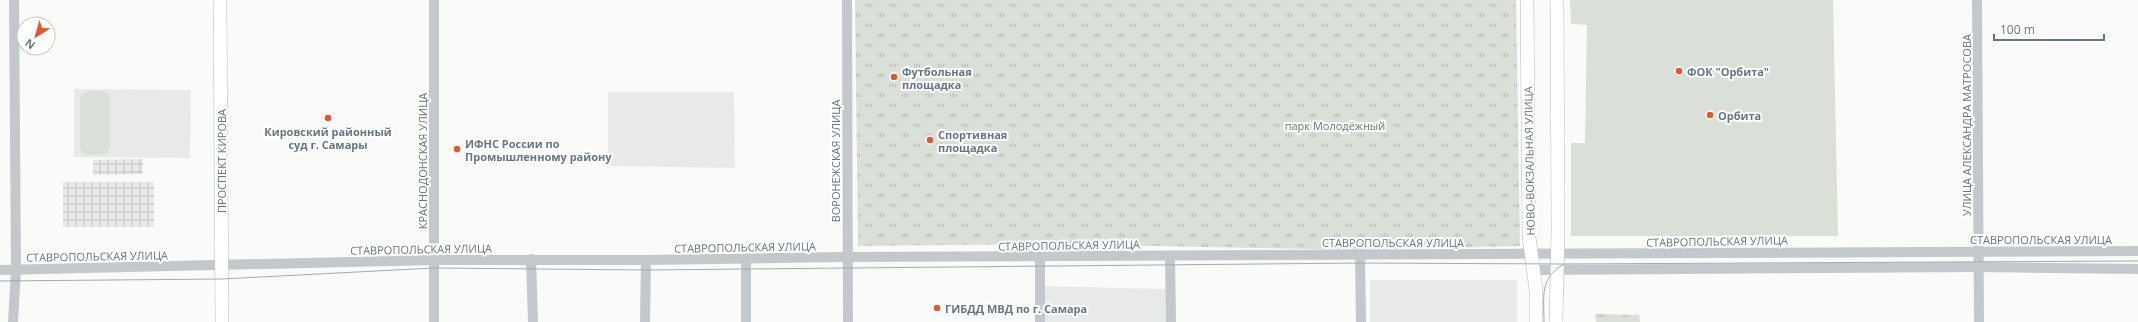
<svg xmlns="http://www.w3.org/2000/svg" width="2138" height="322" viewBox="0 0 2138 322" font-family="'Open Sans',sans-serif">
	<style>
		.built { fill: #e8e9e9 }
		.industrial { fill: url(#industrial-grid) }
		.grass { fill: #dadfd7 }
		.park { fill: url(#park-tufts) }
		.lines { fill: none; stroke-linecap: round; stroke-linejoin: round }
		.major-casing { stroke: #b5babe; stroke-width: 14 }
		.minor { stroke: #c3c8cc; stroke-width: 10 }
		.major { stroke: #fff; stroke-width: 13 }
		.tram { stroke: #a2aab0; stroke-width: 1 }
		.poi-dot { fill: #e4572e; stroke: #fff; stroke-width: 1.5 }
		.labels { text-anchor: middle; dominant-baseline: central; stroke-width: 4; stroke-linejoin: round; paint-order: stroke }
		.poi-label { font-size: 11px; font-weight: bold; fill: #657683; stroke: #fff; text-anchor: start }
		.park-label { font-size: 11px; fill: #687a64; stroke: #fff }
		.street-label { font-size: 11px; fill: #657683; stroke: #fff }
	</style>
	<defs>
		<pattern id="industrial-grid" width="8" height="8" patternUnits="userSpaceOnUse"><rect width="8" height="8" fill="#e8e9e9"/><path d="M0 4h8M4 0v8" fill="none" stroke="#c0c1c2"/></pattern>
		<pattern id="park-tufts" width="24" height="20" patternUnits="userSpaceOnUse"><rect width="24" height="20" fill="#dadfd7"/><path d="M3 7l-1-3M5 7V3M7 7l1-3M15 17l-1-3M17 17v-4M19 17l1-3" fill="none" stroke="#b4b9b4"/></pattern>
	</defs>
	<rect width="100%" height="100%" fill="#fafaf8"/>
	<g class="built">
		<path d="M74,89L191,90L190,158L74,157Z"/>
		<path d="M608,92H734L735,168L608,166Z"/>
		<rect x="1370" y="280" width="147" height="42"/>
		<path d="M1045,286L1166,289V322H1045Z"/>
	</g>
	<g class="industrial">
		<path d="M143,159V174L93,175V160Z"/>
		<rect x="63" y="182" width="91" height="45"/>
	</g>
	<g class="grass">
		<path d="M1570,0H1833L1838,236H1571V143H1585L1587,25L1571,24Z"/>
		<path d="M87,91C95,91 107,88 110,98V147L106,154L85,155L80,149V97Z"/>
	</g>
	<g class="park">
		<path d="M855,0H1516L1520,246L1356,250L1048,244L858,246Z"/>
		<path d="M1595,314L1639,315L1640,322H1596Z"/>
	</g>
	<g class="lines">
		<defs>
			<g id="major">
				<path d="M220,0L222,322"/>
				<path d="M1527,0L1529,237L1536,290V322"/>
				<path d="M1556,322L1558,231L1557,0"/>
			</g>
		</defs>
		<use href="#major" class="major-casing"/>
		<g class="minor">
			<path d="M434,0V322"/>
			<path d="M847,0L848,322"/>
			<path d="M1977,0L1979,322"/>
			<path d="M1360,254L1361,322"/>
			<path d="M1170,256L1171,322"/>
			<path d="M531,259L533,322"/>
			<path d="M0,270L434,260H646L840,257L2138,251"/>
			<path d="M1534,270L1978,267L2138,269"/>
			<path d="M13,322L16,270L14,0"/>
			<path d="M645,322L646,260"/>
			<path d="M746,322V259"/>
			<path d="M1040,322V256"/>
		</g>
		<use href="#major" class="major"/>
		<g class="tram">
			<path d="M0,281L222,279L434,268L646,270L1361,263L1562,264L2138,261"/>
			<path d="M1544,322C1544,297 1539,278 1564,264"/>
		</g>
	</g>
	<g class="poi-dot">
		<circle cx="1679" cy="71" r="4"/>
		<circle cx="894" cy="77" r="4"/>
		<circle cx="1710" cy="115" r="4"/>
		<circle cx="328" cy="118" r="4"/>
		<circle cx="930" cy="140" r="4"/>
		<circle cx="457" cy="149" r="4"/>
		<circle cx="937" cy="308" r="4"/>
	</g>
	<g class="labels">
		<g class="poi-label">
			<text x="902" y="71">Футбольная<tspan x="902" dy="13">площадка</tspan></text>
			<text x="1687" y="71">ФОК "Орбита"</text>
			<text x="1718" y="115">Орбита</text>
			<text x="328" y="131" text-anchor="middle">Кировский районный<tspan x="328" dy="13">суд г. Самары</tspan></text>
			<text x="938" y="134">Спортивная<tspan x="938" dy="13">площадка</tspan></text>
			<text x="465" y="143">ИФНС России по<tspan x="465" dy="13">Промышленному району</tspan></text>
			<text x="945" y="308">ГИБДД МВД по г. Самара</text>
		</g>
		<g class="park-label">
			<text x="1335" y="125">парк Молодёжный</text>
		</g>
		<g class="street-label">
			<text transform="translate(1966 125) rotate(-90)">УЛИЦА АЛЕКСАНДРА МАТРОСОВА</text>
			<text transform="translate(221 161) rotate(-90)">ПРОСПЕКТ КИРОВА</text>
			<text transform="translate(422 161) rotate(-90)">КРАСНОДОНСКАЯ УЛИЦА</text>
			<text transform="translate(835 161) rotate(-90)">ВОРОНЕЖСКАЯ УЛИЦА</text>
			<text transform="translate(1529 161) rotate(-91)">НОВО-ВОКЗАЛЬНАЯ УЛИЦА</text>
			<text x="2041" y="239">СТАВРОПОЛЬСКАЯ УЛИЦА</text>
			<text transform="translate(1717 241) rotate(-1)">СТАВРОПОЛЬСКАЯ УЛИЦА</text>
			<text x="1393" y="242">СТАВРОПОЛЬСКАЯ УЛИЦА</text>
			<text transform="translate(1069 245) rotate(-1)">СТАВРОПОЛЬСКАЯ УЛИЦА</text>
			<text transform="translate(745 247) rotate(-1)">СТАВРОПОЛЬСКАЯ УЛИЦА</text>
			<text transform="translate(421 249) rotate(-1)">СТАВРОПОЛЬСКАЯ УЛИЦА</text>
			<text transform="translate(97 256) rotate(-1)">СТАВРОПОЛЬСКАЯ УЛИЦА</text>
		</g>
	</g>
	<g transform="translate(36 36) rotate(217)"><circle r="19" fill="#ffffff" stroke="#c1c8cd"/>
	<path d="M0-3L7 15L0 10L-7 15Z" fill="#e4572e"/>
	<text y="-6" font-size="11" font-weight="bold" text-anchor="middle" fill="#657683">N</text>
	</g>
	<path d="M1994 34v6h110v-6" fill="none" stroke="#657683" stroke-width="2"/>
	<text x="2000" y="34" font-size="12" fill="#657683" stroke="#ffffff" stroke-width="3" paint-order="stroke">100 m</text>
</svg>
